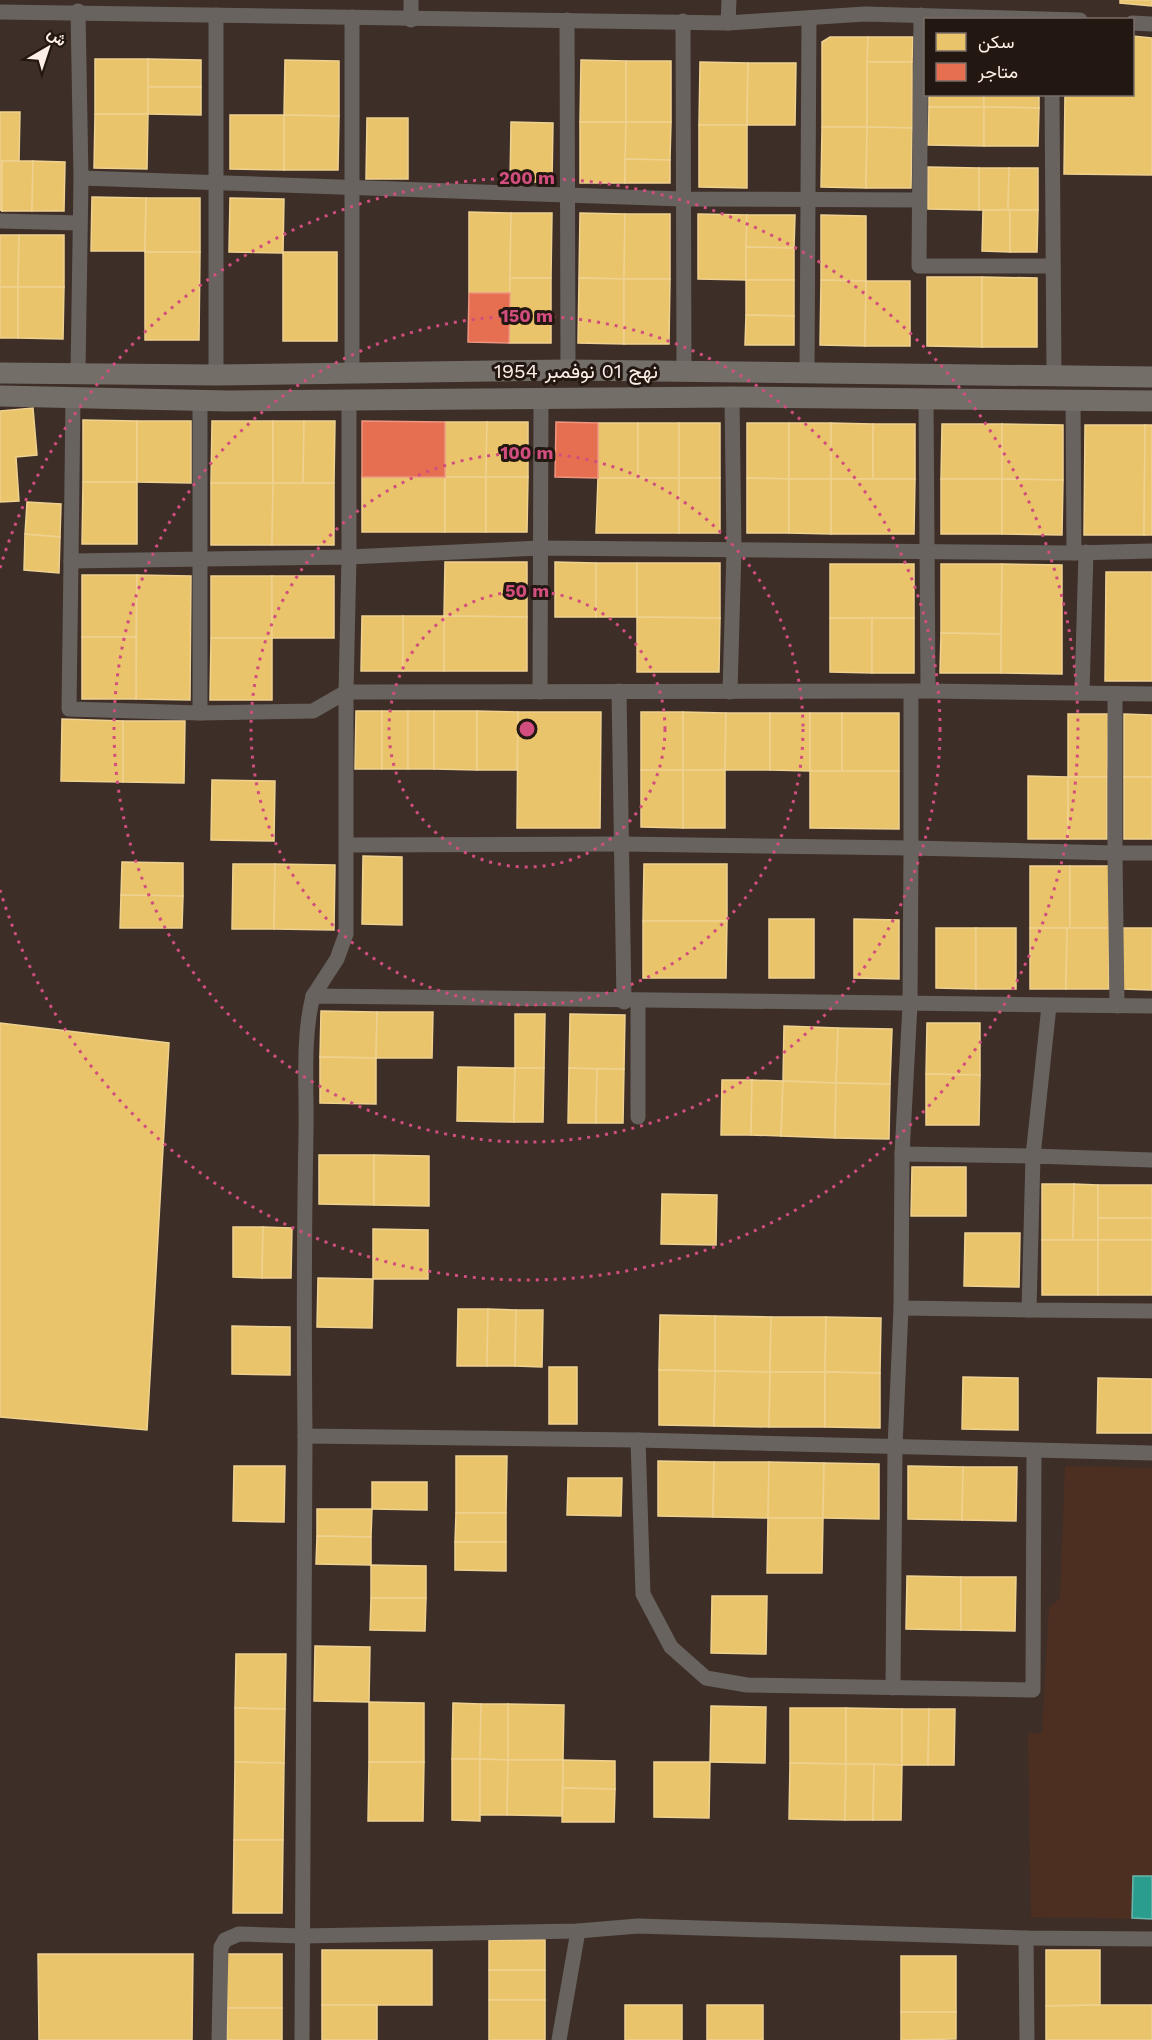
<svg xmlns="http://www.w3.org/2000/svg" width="1152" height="2040" viewBox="0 0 1152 2040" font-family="'Work Sans',Vazirmatn,sans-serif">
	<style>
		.built { fill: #4d2f22 }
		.homes { fill: #e9c46a; stroke: #efd190; stroke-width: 1.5 }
		.shops { fill: #e76f51; stroke: #ee957f; stroke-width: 1.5 }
		.schools { fill: #2a9d8f; stroke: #6ab6aa; stroke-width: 1.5 }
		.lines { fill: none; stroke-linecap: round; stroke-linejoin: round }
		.street { stroke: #68635e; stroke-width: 15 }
		.secondary { stroke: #746e69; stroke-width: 21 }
		.ring { fill: none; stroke: #d14e7e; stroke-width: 3; stroke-dasharray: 3 6 }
		.labels { text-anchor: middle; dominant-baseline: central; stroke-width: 6; stroke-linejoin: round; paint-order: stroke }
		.street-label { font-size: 20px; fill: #feefe9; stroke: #231712 }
		.centre { fill: #d14e7e; stroke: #231712; stroke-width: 3 }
		.ring-label { font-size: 18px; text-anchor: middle; font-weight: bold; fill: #d14e7e; stroke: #231712; stroke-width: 6; stroke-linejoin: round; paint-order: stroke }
	</style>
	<rect width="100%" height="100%" fill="#3d2e28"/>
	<path class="built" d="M1065,1466L1152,1468V1919L1031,1917L1028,1733H1042L1049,1607L1060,1599Z"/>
	<g class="homes">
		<path d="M1120,0H1152V6L1120,3Z"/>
		<path d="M1132,36L1152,38V175L1064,174L1065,94H1132Z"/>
		<path d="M830,37H868L867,127H822V42Z"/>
		<path d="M868,37H913L912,62H867Z"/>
		<rect x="95" y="59" width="53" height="55"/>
		<path d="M148,59L201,60V87H148Z"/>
		<path d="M285,60L339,61V116L284,115Z"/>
		<path d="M581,60L626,61V122H580Z"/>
		<rect x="626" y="61" width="45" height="61"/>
		<path d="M700,62L748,63L747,125H699Z"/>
		<path d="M867,62H912V128L867,127Z"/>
		<path d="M748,63H796L795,125H747Z"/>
		<path d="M148,87H201V115L148,114Z"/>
		<rect x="929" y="94" width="55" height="13"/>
		<path d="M984,94H1039V108L984,107Z"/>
		<path d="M929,107H984V146L928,145Z"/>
		<path d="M984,107L1039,108L1038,146H984Z"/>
		<path d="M0,112H20L19,161H0Z"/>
		<path d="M95,114H148L147,169L94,168Z"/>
		<path d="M230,115H284V170L230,169Z"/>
		<path d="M284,115L339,116L338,170H284Z"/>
		<path d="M367,118H408V179H366Z"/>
		<path d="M511,122L553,123L552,182H510Z"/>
		<path d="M580,122H626L625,183H580Z"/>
		<path d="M626,122H671L670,160L625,159Z"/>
		<path d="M699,125H747V188L699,187Z"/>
		<path d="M822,127H867L866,188L821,187Z"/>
		<path d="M867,127L912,128L911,188H866Z"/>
		<path d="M625,159L670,160V183H625Z"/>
		<path d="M0,161H2V211L0,210Z"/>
		<path d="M2,161H33L32,211H2Z"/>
		<path d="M33,161L65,162L64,211H32Z"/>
		<path d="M928,167L979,168V210L928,209Z"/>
		<path d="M979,168H1009L1008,210H979Z"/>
		<path d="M1009,168H1038V210H1008Z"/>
		<path d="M92,197L146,198L145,251H91Z"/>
		<path d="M146,198H200V252H145Z"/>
		<path d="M230,198L284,199L283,253L229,252Z"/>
		<path d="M983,210H1010V252L982,251Z"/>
		<path d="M1010,210H1038L1037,252H1010Z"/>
		<path d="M469,212L511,213L510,293H469Z"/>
		<path d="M511,213H552L551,278H510Z"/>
		<path d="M580,213L625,214L624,279L579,278Z"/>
		<path d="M625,214H670V279H624Z"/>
		<path d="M698,214L747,215L746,280L698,279Z"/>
		<path d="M747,215H795L794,248L746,247Z"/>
		<path d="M821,215L866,216V281L821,280Z"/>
		<path d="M0,235H19L18,287H0Z"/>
		<path d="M19,235H64V287H18Z"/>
		<path d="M746,247L794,248V280H746Z"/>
		<path d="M145,252H200L199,340H145Z"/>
		<rect x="283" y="252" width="54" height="89"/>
		<path d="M927,277H982V347L927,346Z"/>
		<path d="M982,277L1037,278V347H982Z"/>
		<path d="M510,278H551V343H509Z"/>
		<path d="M579,278L624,279V344L578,343Z"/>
		<path d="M624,279H670L669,344H624Z"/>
		<path d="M746,280H794V316L746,315Z"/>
		<path d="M821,280L866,281L865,346L820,345Z"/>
		<path d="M866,281H910V346H865Z"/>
		<rect x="0" y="287" width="18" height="51"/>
		<path d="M18,287H64L63,339L18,338Z"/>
		<path d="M746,315L794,316V345H745Z"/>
		<path d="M33,408L37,455L16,457L19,501L0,502V411Z"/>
		<path d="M83,420L137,421V482H83Z"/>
		<path d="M137,421H191V483L137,482Z"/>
		<path d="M212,421H273V483H211Z"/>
		<path d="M273,421H304L303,483H273Z"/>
		<path d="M304,421H335L334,483H303Z"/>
		<path d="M445,422H487L486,477H445Z"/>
		<path d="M487,422H528V477H486Z"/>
		<rect x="598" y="423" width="40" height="55"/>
		<rect x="638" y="423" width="41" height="55"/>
		<rect x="679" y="423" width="41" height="55"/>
		<path d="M747,423H789V479L747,478Z"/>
		<rect x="789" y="423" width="42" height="56"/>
		<path d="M831,423L873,424V479H831Z"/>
		<rect x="873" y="424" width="42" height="55"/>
		<path d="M942,424H1002V479H941Z"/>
		<path d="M1002,424L1063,425V480L1002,479Z"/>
		<path d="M1085,425H1145L1144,535H1084Z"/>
		<path d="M1145,425H1152V535H1144Z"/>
		<rect x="362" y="477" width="83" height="55"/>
		<rect x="445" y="477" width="41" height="55"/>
		<path d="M486,477H528L527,532H486Z"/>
		<path d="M598,478H679V533H596Z"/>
		<rect x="679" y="478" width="41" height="55"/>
		<path d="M747,478L789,479V533H747Z"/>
		<path d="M789,479H831V534L789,533Z"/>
		<path d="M831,479H915L914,534H831Z"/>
		<rect x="941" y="479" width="61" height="55"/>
		<path d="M1002,479L1063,480L1062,535L1002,534Z"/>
		<path d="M83,482H137V544H82Z"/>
		<path d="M211,483H273L272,545H211Z"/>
		<path d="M273,483H334V545H272Z"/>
		<path d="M27,502L61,504L60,537L25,534Z"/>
		<path d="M25,534L60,537L59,573L24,570Z"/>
		<path d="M445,562H527V617L444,616Z"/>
		<path d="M555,562L596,563V617H555Z"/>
		<rect x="596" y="563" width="41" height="54"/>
		<path d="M637,563H720V618L637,617Z"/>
		<rect x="830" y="564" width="84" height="54"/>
		<path d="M941,564H1002L1001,634L941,633Z"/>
		<path d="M1002,564L1062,565V674L1001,673Z"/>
		<path d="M1106,572H1152V681H1105Z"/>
		<path d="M82,575H137L136,637H82Z"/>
		<path d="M137,575L191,576L190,700L136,699Z"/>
		<rect x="211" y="576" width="61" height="62"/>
		<rect x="272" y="576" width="62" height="62"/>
		<path d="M362,616H403V671H361Z"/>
		<rect x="403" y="616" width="41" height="55"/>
		<path d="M444,616L527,617V671H444Z"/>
		<path d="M637,617L720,618L719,672H637Z"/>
		<path d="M830,618H872V673L830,672Z"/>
		<rect x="872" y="618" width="42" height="55"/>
		<path d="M941,633L1001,634V673H940Z"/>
		<rect x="82" y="637" width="54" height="62"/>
		<path d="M211,638H272V700H210Z"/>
		<path d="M356,711H382V769H355Z"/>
		<rect x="382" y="711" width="26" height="58"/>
		<rect x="408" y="711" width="26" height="58"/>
		<path d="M434,711H477V770L434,769Z"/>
		<path d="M477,711L518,712L517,770H477Z"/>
		<path d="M518,712H601L600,828H517Z"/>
		<rect x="641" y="712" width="42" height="58"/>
		<path d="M683,712L726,713L725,770H683Z"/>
		<path d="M726,713H770V770H725Z"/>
		<path d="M770,713H810V771L770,770Z"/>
		<rect x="810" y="713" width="32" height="58"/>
		<rect x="842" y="713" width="57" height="58"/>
		<path d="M1068,714H1108L1107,777H1068Z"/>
		<path d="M1124,714L1152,715V777H1124Z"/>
		<path d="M62,719L123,721V782L61,781Z"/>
		<path d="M123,721H185L184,783L123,782Z"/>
		<path d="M641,770H683V828L641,827Z"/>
		<rect x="683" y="770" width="42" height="58"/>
		<path d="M810,771H899V829L810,828Z"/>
		<path d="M1028,776L1068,777V839H1028Z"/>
		<rect x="1068" y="777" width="39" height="62"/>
		<rect x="1124" y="777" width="28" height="62"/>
		<path d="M212,780L275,781L274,841L211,840Z"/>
		<path d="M363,856L402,857V925L362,924Z"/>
		<path d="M122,862L183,863V896L121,895Z"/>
		<path d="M233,864H275L274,929H232Z"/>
		<path d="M275,864L335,865L334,930L274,929Z"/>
		<path d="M644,864H727V921H643Z"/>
		<rect x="1030" y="866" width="40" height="62"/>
		<path d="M1070,866H1110L1109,928H1070Z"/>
		<path d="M121,895L183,896L182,928H120Z"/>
		<rect x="769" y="919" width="45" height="59"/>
		<path d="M854,919L899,920V979L854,978Z"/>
		<path d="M643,921H727L726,978H643Z"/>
		<path d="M936,928H976V989L936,988Z"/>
		<rect x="976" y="928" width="40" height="61"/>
		<path d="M1030,928H1067L1066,989H1030Z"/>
		<path d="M1067,928H1109V989H1066Z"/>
		<path d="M1123,928H1152V990L1123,989Z"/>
		<path d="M321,1011L377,1012L376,1058L320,1057Z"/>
		<path d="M377,1012H433L432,1058H376Z"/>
		<path d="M515,1014H545L544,1068H515Z"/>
		<path d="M570,1014L625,1015L624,1069L569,1068Z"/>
		<path d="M0,1023L169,1043L147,1430L0,1417Z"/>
		<path d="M927,1023H980V1075L926,1074Z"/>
		<path d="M784,1026L838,1028L836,1083L783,1081Z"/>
		<path d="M838,1028L892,1029L890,1084L836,1083Z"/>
		<path d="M320,1057L376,1058V1104L320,1103Z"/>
		<path d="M458,1067L515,1068L514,1122L457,1121Z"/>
		<path d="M515,1068H544L543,1122H514Z"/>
		<path d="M569,1068L597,1069L596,1123H568Z"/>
		<path d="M597,1069H624L623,1123H596Z"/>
		<path d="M926,1074L980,1075L979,1125H926Z"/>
		<path d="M722,1080H752L751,1135H721Z"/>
		<path d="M752,1080L783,1081L781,1136L751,1135Z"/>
		<path d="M783,1081L836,1083L835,1138L781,1136Z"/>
		<path d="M836,1083L890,1084L889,1139L835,1138Z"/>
		<path d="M319,1155H374V1205L319,1204Z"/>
		<path d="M374,1155L429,1156V1206L374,1205Z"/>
		<path d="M912,1167H966V1216H911Z"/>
		<path d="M1042,1184H1074L1073,1240H1042Z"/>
		<path d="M1074,1184L1098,1185V1240H1073Z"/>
		<rect x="1098" y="1185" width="54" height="33"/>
		<path d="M662,1194L717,1195L716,1245L661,1244Z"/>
		<rect x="1098" y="1218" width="54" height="22"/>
		<path d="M233,1227H263L262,1278L233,1277Z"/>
		<path d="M263,1227L292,1228L291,1278H262Z"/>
		<path d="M373,1229L428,1230V1279H373Z"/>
		<path d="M965,1233H1020L1019,1287L964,1286Z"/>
		<rect x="1042" y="1240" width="56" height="55"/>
		<rect x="1098" y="1240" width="54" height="55"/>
		<path d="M318,1278L373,1279L372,1328L317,1327Z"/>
		<path d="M458,1309H488L487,1366H457Z"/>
		<path d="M488,1309L516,1310L515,1366H487Z"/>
		<path d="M516,1310H543L542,1367L515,1366Z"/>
		<path d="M660,1315L715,1316V1371L659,1370Z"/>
		<path d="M715,1316L771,1317L770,1372L715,1371Z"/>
		<path d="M771,1317H826L825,1372H770Z"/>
		<path d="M826,1317L881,1318L880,1373L825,1372Z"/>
		<path d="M232,1326L290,1327V1375L232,1374Z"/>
		<rect x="549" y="1367" width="28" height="57"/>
		<path d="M659,1370L715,1371L714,1426L659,1425Z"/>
		<path d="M715,1371L770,1372L769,1427L714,1426Z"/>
		<path d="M770,1372H825V1427H769Z"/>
		<path d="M825,1372L880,1373V1428L825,1427Z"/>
		<path d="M963,1377L1018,1378V1430L962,1429Z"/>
		<path d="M1098,1378L1152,1379V1433H1097Z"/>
		<path d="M456,1456H507L506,1513H456Z"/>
		<path d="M658,1461L714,1462L713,1517L658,1516Z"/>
		<path d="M714,1462H769L768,1518L713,1517Z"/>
		<path d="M769,1462L824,1463L823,1518H768Z"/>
		<path d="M824,1463L879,1464V1519L823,1518Z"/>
		<path d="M234,1466H285L284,1522L233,1521Z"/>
		<path d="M908,1466L963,1467L962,1520L908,1519Z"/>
		<path d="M963,1467H1017L1016,1521L962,1520Z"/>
		<path d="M568,1478H622L621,1516L567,1515Z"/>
		<path d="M372,1482H427V1510L372,1509Z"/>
		<path d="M317,1509H372L371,1537L317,1536Z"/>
		<path d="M456,1513H506V1542H455Z"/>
		<path d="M768,1518H823L822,1573H767Z"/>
		<path d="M317,1536L371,1537V1565L316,1564Z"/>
		<path d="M455,1542H506V1571L455,1570Z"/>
		<path d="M371,1565L426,1566V1598H371Z"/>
		<path d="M907,1576L961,1577V1630L906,1629Z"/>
		<path d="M961,1577H1016L1015,1631L961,1630Z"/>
		<path d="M712,1596H767L766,1654L711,1653Z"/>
		<path d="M371,1598H426L425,1631L370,1630Z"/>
		<path d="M315,1646L370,1647L369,1702L314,1701Z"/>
		<path d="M236,1654H286L285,1709L235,1708Z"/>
		<path d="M369,1702L424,1703V1762H369Z"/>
		<path d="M453,1703L481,1704L480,1759H452Z"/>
		<path d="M481,1704H508V1760L480,1759Z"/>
		<path d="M508,1704L564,1705L563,1760H508Z"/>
		<path d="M711,1706L766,1707L765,1763L710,1762Z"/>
		<path d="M235,1708L285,1709L284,1763L235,1762Z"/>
		<path d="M790,1708H846V1764L790,1763Z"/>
		<path d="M846,1708L902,1709V1765L846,1764Z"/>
		<path d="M902,1709H929L928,1765H902Z"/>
		<path d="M929,1709H955L954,1765H928Z"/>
		<path d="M452,1759H480V1821L452,1820Z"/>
		<path d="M480,1759L508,1760L507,1815H480Z"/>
		<path d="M508,1760H563L562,1816L507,1815Z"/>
		<path d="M563,1760L615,1761V1789L563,1788Z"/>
		<path d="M235,1762L284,1763L283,1840H234Z"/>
		<path d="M369,1762H424L423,1821H368Z"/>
		<path d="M654,1762H710L709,1818L654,1817Z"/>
		<path d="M790,1763L846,1764L845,1820L789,1819Z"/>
		<path d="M846,1764H874L873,1820H845Z"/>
		<path d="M874,1764L902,1765L901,1820H873Z"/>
		<path d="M563,1788L615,1789L614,1822H562Z"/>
		<path d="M234,1840H283L282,1913H233Z"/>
		<rect x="489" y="1940" width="56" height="30"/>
		<rect x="322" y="1950" width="110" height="55"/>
		<path d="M1046,1950H1100V2005L1046,2006Z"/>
		<path d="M38,1954H193L192,2040H39Z"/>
		<rect x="227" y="1954" width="55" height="54"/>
		<rect x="901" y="1956" width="55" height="56"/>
		<rect x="489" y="1970" width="56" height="30"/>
		<rect x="489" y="2000" width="56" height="40"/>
		<rect x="322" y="2005" width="55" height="35"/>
		<rect x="625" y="2005" width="57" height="35"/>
		<rect x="707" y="2005" width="56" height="35"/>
		<path d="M1100,2005H1152V2040H1046V2006Z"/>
		<rect x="227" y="2008" width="55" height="32"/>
		<path d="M901,2012H956V2039L901,2040Z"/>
	</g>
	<g class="shops">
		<path d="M469,293H510L509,343L468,342Z"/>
		<path d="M362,421L445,422V477H362Z"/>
		<path d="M556,422L598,423V478L555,477Z"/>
	</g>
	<path class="schools" d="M1133,1876H1152V1919L1132,1918Z"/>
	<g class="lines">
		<g class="street">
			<path d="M0,12L728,23L865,14L1080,20"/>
			<path d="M921,15L919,266H1053"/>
			<path d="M352,17V373"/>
			<path d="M411,20V0"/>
			<path d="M567,20L568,370"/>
			<path d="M683,21L684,372"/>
			<path d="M728,23L729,0"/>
			<path d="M1132,23L1152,24"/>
			<path d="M1052,94L1054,374"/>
			<path d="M81,178L683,199L918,200"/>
			<path d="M0,221L79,223"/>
			<path d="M78,373L81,178L78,11"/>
			<path d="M807,373L809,18"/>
			<path d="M216,375V15"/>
			<path d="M73,398L71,561L349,557L346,692L928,691L1152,694"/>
			<path d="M926,398L928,691"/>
			<path d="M1073,398L1074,553"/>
			<path d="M200,400V713"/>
			<path d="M349,400V557L540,548L1074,553L1152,551"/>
			<path d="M71,561L69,709L200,713L313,711L346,692V934L337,959L313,996"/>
			<path d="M619,691L624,1002"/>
			<path d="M540,692L541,398"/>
			<path d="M730,692L734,549L732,397"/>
			<path d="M1082,693L1086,552"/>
			<path d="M348,845L621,844L911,848V692"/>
			<path d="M1117,1006L1115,853H1152"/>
			<path d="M1152,1006L313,996C302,1039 307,1089 306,1133C304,1234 304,1335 305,1436L638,1440L1152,1453"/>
			<path d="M638,1117V1002"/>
			<path d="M902,1154L1033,1156L1049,1006"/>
			<path d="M1152,1160L1033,1156L1029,1310L1152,1311"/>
			<path d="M901,1308L1029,1310"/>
			<path d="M638,1440L643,1594L671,1647L706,1678L747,1685L1033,1690L1034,1451"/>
			<path d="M893,1688L895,1447L901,1308L902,1154L910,1005L911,848L1115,853V694"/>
			<path d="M1026,1938L1027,2040"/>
			<path d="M219,2040L221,1947L225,1940L239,1934L302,1936L578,1931L638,1926L1026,1938L1152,1939"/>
			<path d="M302,2040L305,1436"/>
			<path d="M559,2040L578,1931"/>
		</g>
		<g class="secondary">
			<path d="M0,373L216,375L568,370L1152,377"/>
			<path d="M0,396L228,401L732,397L1152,401"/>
		</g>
	</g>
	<g class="ring">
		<circle cx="527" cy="729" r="138"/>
		<circle cx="527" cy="729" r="276"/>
		<circle cx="527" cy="729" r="413"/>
		<path d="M0 568A551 551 0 1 1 0 890"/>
	</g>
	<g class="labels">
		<g class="street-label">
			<text x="576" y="371">نهج 01 نوفمبر 1954</text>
		</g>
	</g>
	<circle cx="527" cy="729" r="9" class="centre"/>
	<g class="ring-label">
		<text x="527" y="184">200 m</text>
		<text x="527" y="322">150 m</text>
		<text x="527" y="459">100 m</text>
		<text x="527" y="597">50 m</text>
	</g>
	<rect x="924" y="18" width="210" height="78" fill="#231712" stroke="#7b6d68" stroke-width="1.5"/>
	<rect x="936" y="33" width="30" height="18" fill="#e9c46a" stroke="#7b6d68" stroke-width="1.5"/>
	<text x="978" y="48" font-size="18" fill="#feefe9">سكن</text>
	<rect x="936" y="63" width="30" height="18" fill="#e76f51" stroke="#7b6d68" stroke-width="1.5"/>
	<text x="978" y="78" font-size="18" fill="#feefe9">متاجر</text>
	<g transform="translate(48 48) rotate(39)" stroke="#231712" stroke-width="4.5" paint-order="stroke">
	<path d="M0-4.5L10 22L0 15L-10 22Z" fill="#feefe9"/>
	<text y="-9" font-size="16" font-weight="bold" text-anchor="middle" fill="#feefe9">ش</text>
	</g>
</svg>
